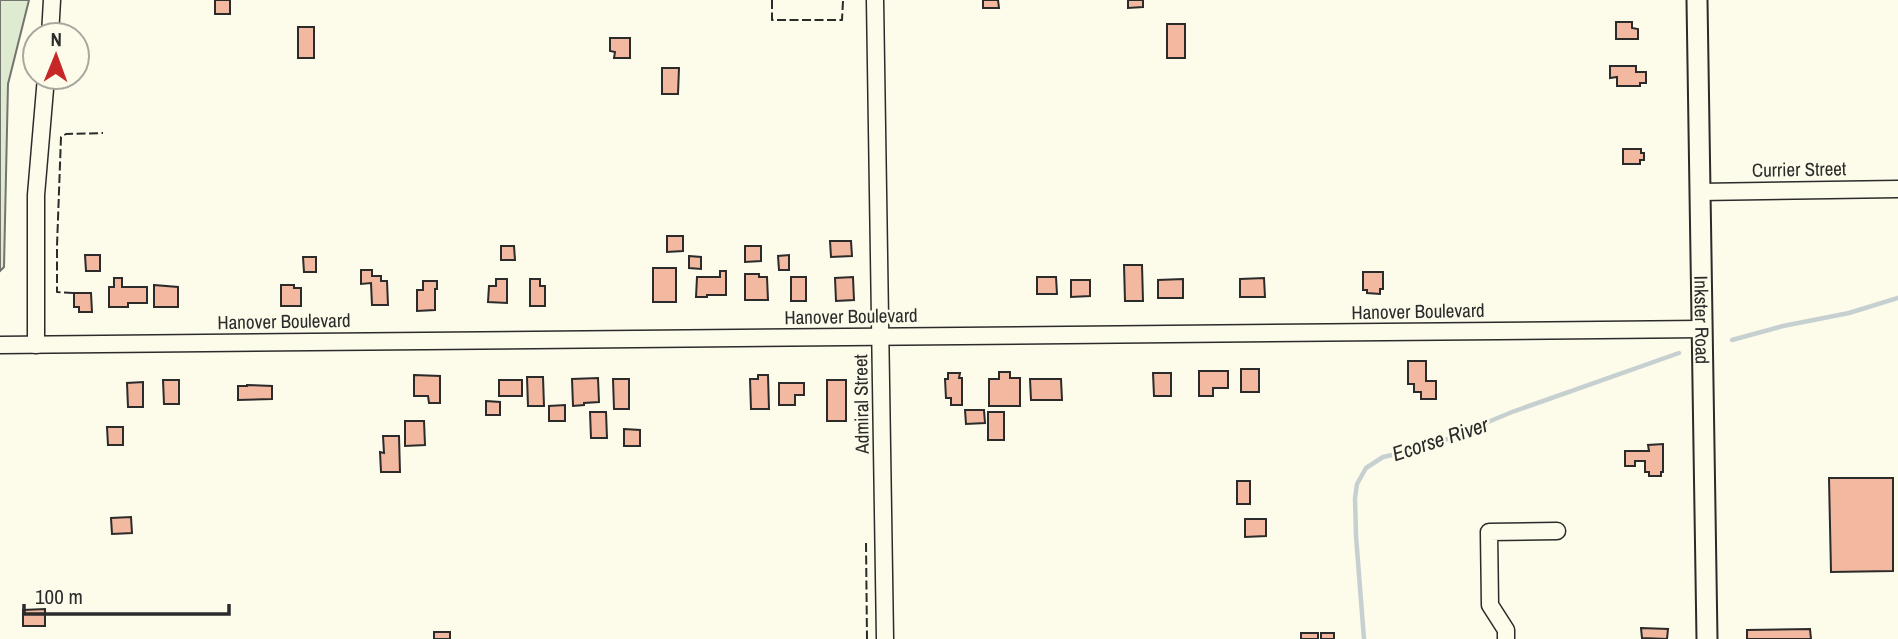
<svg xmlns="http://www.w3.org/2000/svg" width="1898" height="639" viewBox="0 0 1898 639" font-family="'Archivo Narrow',sans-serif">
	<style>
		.green { fill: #deebd1; stroke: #74746e; stroke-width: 2 }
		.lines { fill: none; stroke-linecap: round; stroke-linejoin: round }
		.stream { stroke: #c7d0d0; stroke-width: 4.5 }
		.building { fill: #f2b8a0; stroke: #2b2b2b; stroke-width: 2 }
		.minor-casing { stroke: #2b2b2b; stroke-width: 19 }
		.major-casing { stroke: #2b2b2b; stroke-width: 23 }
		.minor { stroke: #fdfbea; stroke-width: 16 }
		.major { stroke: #fdfbea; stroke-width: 19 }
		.fence { stroke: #2b2b2b; stroke-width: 2; stroke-dasharray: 9 3.5; stroke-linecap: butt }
		.labels { text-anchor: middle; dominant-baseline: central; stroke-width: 5; stroke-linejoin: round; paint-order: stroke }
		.street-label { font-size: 19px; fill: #2b2b2b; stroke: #fdfbea }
		.water-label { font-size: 21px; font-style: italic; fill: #2b2b2b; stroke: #fdfbea }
	</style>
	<rect width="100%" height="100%" fill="#fdfbea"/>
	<path class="green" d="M0,0H29L8,84L4,267L0,271Z"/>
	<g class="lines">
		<g class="stream">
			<path d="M1732,340L1783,326L1849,313L1898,298"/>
			<path d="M1364,639L1356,536L1355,498L1357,484L1366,468L1383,457L1428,447L1512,412L1679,353"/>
		</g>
	</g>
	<g class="building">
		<rect x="215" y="0" width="15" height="14"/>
		<path d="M983,0H998L999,8H983Z"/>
		<path d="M1128,0H1143V7L1128,8Z"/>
		<path d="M1616,22H1632V28L1638,29V39H1616Z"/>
		<rect x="1167" y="24" width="18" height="34"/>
		<rect x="298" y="27" width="16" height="31"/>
		<path d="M610,38H630V58H614L615,52L610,51Z"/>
		<path d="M1610,66H1636V72H1646V83H1640V86H1617V77L1610,78Z"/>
		<path d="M662,68H679L678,94H662Z"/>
		<path d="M1623,149H1641V153H1644V160H1640V164H1623Z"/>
		<path d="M667,236H683V251L667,252Z"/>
		<path d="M830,241H851L852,256L831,257Z"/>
		<path d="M501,246H514L515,260H501Z"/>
		<path d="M745,246H761V261L745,262Z"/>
		<path d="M85,255H100V271H86Z"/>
		<path d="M789,255V270H779L778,256Z"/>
		<path d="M689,256L701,257V269L689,268Z"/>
		<path d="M303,257H316V272H304Z"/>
		<path d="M1124,265H1142L1143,301H1125Z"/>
		<rect x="653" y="268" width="23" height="34"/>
		<path d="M361,270H372V276H381V281H387L388,305H372L371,283L361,284Z"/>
		<path d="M720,271H726V295H707V297H696L697,277H720Z"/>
		<path d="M1363,272H1383V289H1380V294L1367,293V290H1363Z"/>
		<path d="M745,274H759V277H767L768,300H745Z"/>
		<rect x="791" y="277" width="15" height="24"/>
		<path d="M853,277L854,300L836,301L835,278Z"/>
		<path d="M1037,277H1056L1057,294H1037Z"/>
		<path d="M114,278H122V287H147V303H128V307H109V287H114Z"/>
		<path d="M1264,278L1265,297H1240V279Z"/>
		<path d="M496,279H507V303L488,302L489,286H496Z"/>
		<path d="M530,279H540V286H545V306H530Z"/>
		<path d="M1183,279V298H1158V280Z"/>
		<path d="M1071,280H1090V296L1071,297Z"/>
		<path d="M423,281H437V289H435V310L417,311V290H423Z"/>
		<path d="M154,285L178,287V307H154Z"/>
		<path d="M281,285H294V288H301V306H281Z"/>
		<path d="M74,293H91L92,312H79V307H74Z"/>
		<path d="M1408,361H1426V381H1436V399H1421V392H1414V384H1408Z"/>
		<rect x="1241" y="369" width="18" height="23"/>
		<path d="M1199,371H1228V388H1213V396H1199Z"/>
		<path d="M999,372H1010V378H1020V406H989V379H999Z"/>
		<path d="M948,373H960L959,378H962V405H951V398H946L945,379H948Z"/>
		<path d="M1153,373H1171V396H1154Z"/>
		<path d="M414,375L440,376V403H429L428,396H414Z"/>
		<path d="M758,375H768L769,409H751L750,379H758Z"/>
		<path d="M527,377H543L544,406H528Z"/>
		<path d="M598,378L599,402L584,403V405L573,406L572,379Z"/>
		<path d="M613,379H629V409H614Z"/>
		<path d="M1030,379H1061L1062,400H1031Z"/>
		<path d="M163,380H179V404H164Z"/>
		<rect x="499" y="380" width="23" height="16"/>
		<rect x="827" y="380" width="19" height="41"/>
		<path d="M143,382V407H128L127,383Z"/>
		<path d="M779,383H804V395H795V405H779Z"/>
		<path d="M247,385L272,386V399L238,400V386H247Z"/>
		<path d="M486,401L500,402V415H486Z"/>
		<path d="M565,405V421H549V406Z"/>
		<path d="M965,410H984L985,423L966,424Z"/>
		<path d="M590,412H606L607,438H591Z"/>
		<rect x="988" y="412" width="16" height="28"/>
		<path d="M405,421H424L425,445L405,446Z"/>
		<path d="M107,427H123V445H108Z"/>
		<path d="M624,429L640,430V446H624Z"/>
		<path d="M383,436H399L400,472H381L380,452L384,453Z"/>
		<path d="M1663,444V472H1661V476H1649V472H1645V461H1635V466H1625V451H1649L1648,445Z"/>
		<path d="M1829,478H1893V571L1831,572Z"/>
		<rect x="1237" y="481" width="13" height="23"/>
		<path d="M131,517L132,533L112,534L111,518Z"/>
		<path d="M1245,519H1266V536L1245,537Z"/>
		<path d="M45,609V626H23V610Z"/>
		<path d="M1641,628L1668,629L1667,639L1642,638Z"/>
		<path d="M1810,629L1811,639H1747V630Z"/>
		<rect x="434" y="632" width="16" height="7"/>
		<rect x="1301" y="633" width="17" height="6"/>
		<rect x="1321" y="633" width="13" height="6"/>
	</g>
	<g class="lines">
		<defs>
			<g id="minor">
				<path d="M875,0L885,639"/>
				<path d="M50,35L52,0"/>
				<path d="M1700,192L1898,189"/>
				<path d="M0,345L1702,329"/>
				<path d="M36,345V195L46,77"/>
				<path d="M1506,639V630L1490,605L1489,532L1557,531"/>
			</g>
			<g id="major">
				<path id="s1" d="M1697,0L1707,639"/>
			</g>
		</defs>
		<use href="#minor" class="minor-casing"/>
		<use href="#major" class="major-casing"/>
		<use href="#minor" class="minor"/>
		<use href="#major" class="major"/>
		<g class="fence">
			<path d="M772,0V20H842L843,1"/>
			<path d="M73,293L57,292V246L61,137L66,134L103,133"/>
			<path d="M866,543L867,639"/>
		</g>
	</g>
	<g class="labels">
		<g class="street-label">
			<text transform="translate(1799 169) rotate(-1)">Currier Street</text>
			<text transform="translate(1418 311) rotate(-1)">Hanover Boulevard</text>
			<text transform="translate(851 316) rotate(-1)">Hanover Boulevard</text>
			<text stroke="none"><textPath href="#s1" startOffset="320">Inkster Road</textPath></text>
			<text transform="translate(284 321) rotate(-1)">Hanover Boulevard</text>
			<text transform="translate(861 404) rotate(-91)">Admiral Street</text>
		</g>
		<g class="water-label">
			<text transform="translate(1440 439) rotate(-18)">Ecorse River</text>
		</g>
	</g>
	<g transform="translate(56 56) rotate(1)"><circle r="33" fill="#fdfbea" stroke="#a9a89e" stroke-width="2"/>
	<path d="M0-5L12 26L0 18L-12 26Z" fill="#c62828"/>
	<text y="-10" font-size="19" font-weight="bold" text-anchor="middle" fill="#2b2b2b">N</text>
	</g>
	<path d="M24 604v10h205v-10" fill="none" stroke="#2b2b2b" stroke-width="3.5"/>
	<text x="35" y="604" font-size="21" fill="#2b2b2b" stroke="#fdfbea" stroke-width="5" paint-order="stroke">100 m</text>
</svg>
